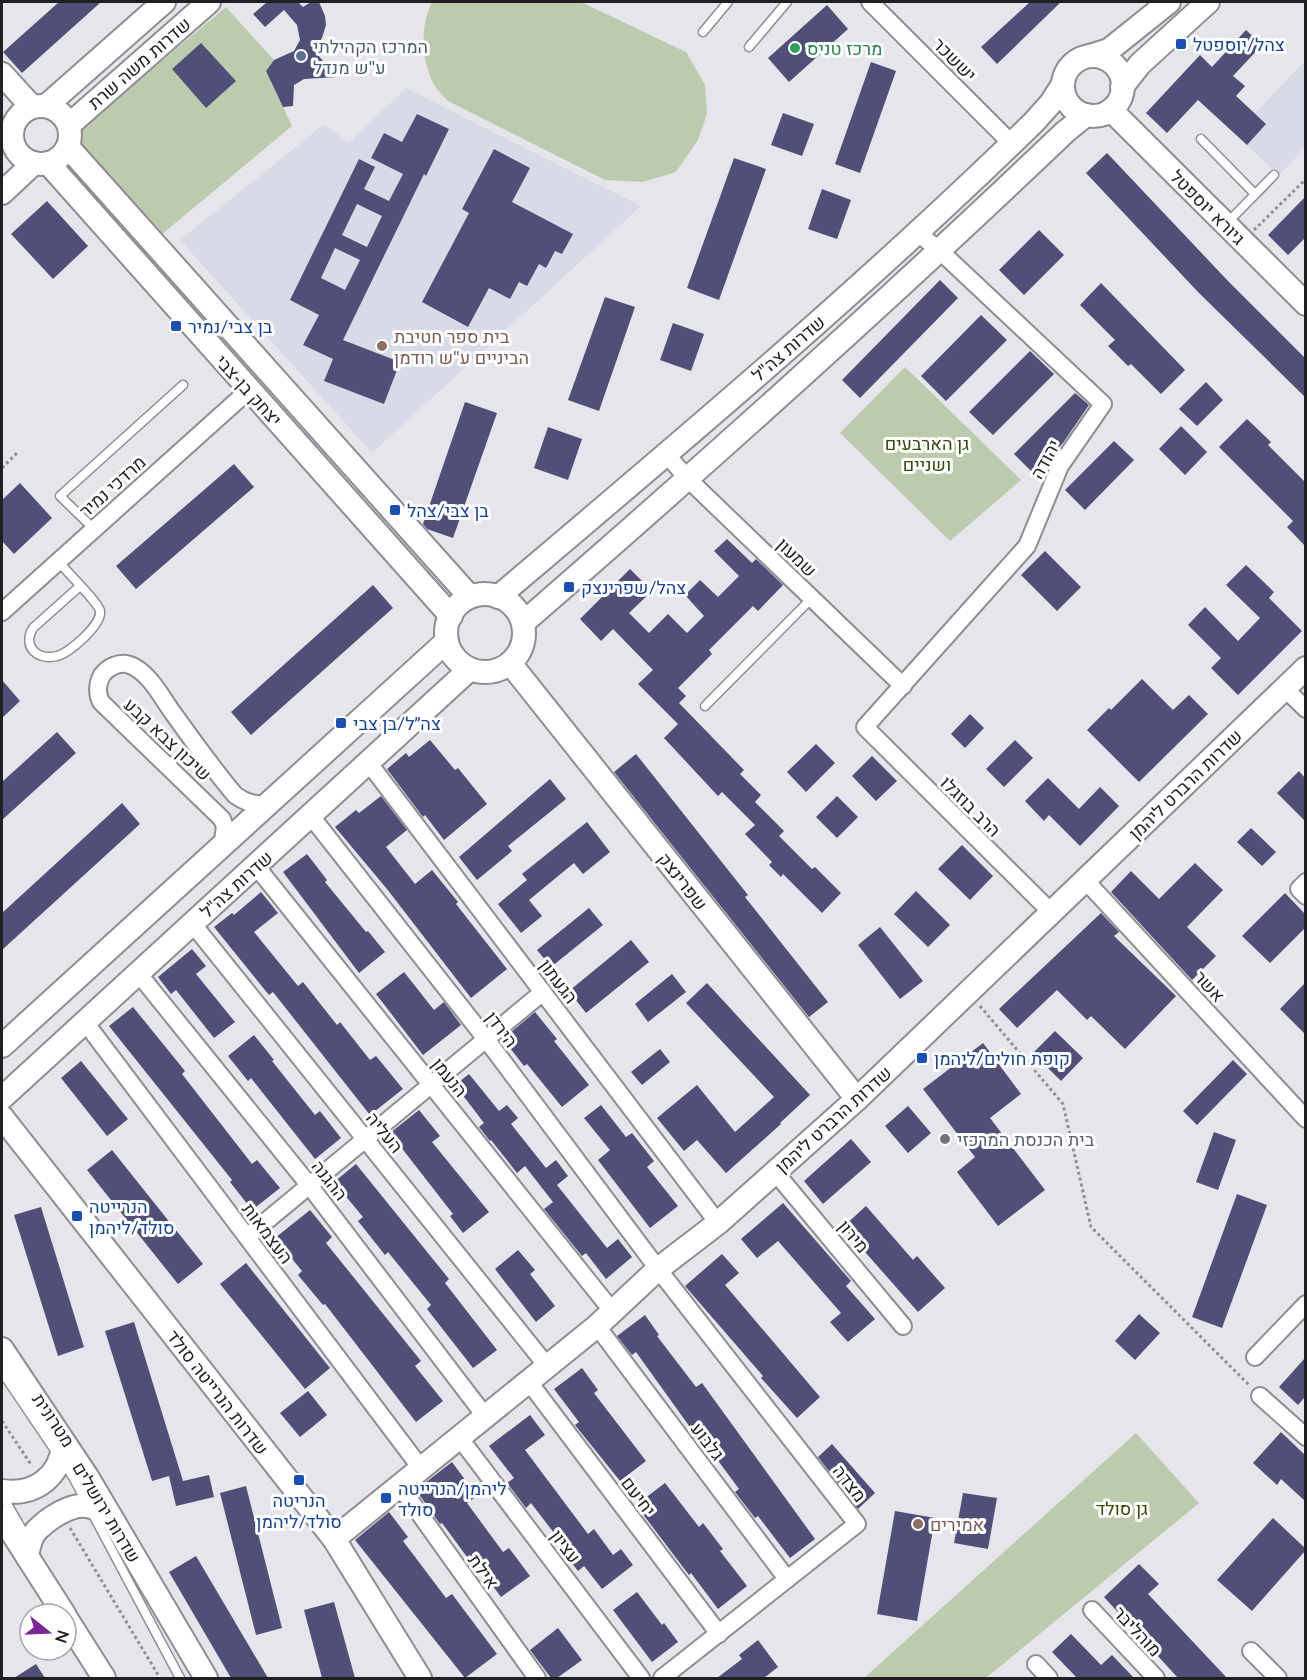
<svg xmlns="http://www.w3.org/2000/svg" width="1307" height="1680" viewBox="0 0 1307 1680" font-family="Lato,Heebo,sans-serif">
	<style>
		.built { fill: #d9dae7 }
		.green { fill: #bccbae }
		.building { fill: #4f4f77; fill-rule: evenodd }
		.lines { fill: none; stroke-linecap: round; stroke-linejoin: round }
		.lane-casing { stroke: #8d8d92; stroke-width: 11 }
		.street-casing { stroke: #8d8d92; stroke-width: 20 }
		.secondary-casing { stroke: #8d8d92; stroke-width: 26 }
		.path { stroke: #909094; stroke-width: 3; stroke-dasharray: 3 3; stroke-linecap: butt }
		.lane { stroke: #fff; stroke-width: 8 }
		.street { stroke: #fff; stroke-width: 16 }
		.secondary { stroke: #fff; stroke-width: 22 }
		.transit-dot { fill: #1a4fb4; stroke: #fff; stroke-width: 2 }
		.leisure-dot { fill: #2e9e5b; stroke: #fff; stroke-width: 2 }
		.service-dot { fill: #5c6f8a; stroke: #fff; stroke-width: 2 }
		.education-dot { fill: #8d6e63; stroke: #fff; stroke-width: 2 }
		.worship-dot { fill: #6b7280; stroke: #fff; stroke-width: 2 }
		.labels { text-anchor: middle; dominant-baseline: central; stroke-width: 6; stroke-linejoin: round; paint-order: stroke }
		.transit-label { font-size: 18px; fill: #164399; stroke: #fff; text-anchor: start }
		.service-label { font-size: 18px; fill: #4e5e75; stroke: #fff; text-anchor: start }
		.leisure-label { font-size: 18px; fill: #27864d; stroke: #fff; text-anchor: start }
		.street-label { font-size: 18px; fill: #202022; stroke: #fff }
		.education-label { font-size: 18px; fill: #785e54; stroke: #fff; text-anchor: start }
		.park-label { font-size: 18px; fill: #314c07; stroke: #fff }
		.worship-label { font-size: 18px; fill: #5b616d; stroke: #fff; text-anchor: start }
	</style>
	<rect width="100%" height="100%" fill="#e5e5eb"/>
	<g class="built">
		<path d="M1305,61V148L1279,175L1247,145L1266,124L1255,113Z"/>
		<path d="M406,88L641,206L372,453L180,240L324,124L349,143Z"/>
	</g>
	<g class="green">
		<path d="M432,2H581L686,52L705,85L707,114L698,140L676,172L643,182L605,180L448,101C443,96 437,90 433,83C421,58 420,26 432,2Z"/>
		<path d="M226,7L274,60L266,71L292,126L161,235L81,144L82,128Z"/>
		<path d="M905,367L1021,480L950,541L840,433Z"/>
		<path d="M1136,1433L1199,1503L986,1678H864Z"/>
	</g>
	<g class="building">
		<path d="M59,2H101L22,73L3,52Z"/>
		<path d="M267,2H298L303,7L311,2H319L325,16L326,25L322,38L314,50L336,77L304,79L294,85L293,106L283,107L266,71L274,60L294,51L300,40L297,25L284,10L265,27L253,14Z"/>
		<path d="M1030,2H1061L997,64L981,47Z"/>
		<path d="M827,5L848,29L789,82L768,58Z"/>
		<path d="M1246,30L1262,45L1233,76L1245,86L1236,96L1266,124L1247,145L1198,100L1167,133L1146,113L1200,55L1212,67Z"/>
		<path d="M201,43L236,81L206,108L172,69Z"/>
		<path d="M871,62L896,71L860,173L835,164Z"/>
		<path d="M783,113L814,124L802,156L771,145Z"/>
		<path d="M417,114L449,129L426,176L424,174L343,340L400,362L384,404L324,381L333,359L303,345L319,315L290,300L359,159L375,167L364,189L389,201L403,174L371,158L384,133L402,142ZM357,204L382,216L367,247L342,235ZM335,248L360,260L345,290L321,278Z"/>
		<path d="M494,149L530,168L512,202L573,234L562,254L555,251L546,268L539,264L527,286L519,282L510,299L489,288L468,327L422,302L469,213L462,209Z"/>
		<path d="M1107,153L1228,281L1305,358V397L1199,293L1086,173Z"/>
		<path d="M734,158L766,169L719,300L687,288Z"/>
		<path d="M822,189L851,200L837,239L808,229Z"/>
		<path d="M1305,197V238L1288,255L1268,235Z"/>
		<path d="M47,201L88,246L53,279L11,234Z"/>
		<path d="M1039,230L1064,255L1024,295L999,270Z"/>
		<path d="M940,280L958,298L860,398L842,380Z"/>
		<path d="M1101,283L1185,370L1161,394L1131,364L1128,366L1108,346L1115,340L1080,305Z"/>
		<path d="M605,297L635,307L599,411L568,400Z"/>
		<path d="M981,315L1007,340L946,401L921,376Z"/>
		<path d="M673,323L704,334L691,371L660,360Z"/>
		<path d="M1030,351L1054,374L993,435L969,412Z"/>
		<path d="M1206,382L1223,400L1197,426L1179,409Z"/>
		<path d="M1075,393L1089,405L1063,443L1033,473L1014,454Z"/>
		<path d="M465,402L497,413L453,538L427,529L423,524Z"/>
		<path d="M1247,419L1271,442L1268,445L1305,482V546L1287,527L1293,521L1219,447Z"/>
		<path d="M1181,426L1207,452L1185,475L1159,449Z"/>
		<path d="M548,427L582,439L568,480L534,468Z"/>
		<path d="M1114,441L1134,460L1085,510L1065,490Z"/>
		<path d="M234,464L254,487L136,589L116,566Z"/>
		<path d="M20,483L52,518L14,554L2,541V500Z"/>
		<path d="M727,539L752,563L756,559L783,585L758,611L753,606L709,650L712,654L678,688L686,696L679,703L744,770L740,774L761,795L755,802L784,831L779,836L812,869L815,867L841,893L822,913L783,874L781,877L769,865L772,862L745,834L755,825L722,792L718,796L664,738L678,724L638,684L653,670L613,629L601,641L580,619L630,569L652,591L629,613L649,633L668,614L687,633L704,616L685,595L700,580L718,597L739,576L714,551Z"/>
		<path d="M1045,551L1081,587L1057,611L1021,575Z"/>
		<path d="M1246,565L1274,592L1269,598L1302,631L1238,695L1211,668L1221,658L1188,625L1205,607L1238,641L1260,618L1226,585Z"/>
		<path d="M373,585L393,608L251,735L231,712Z"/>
		<path d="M1142,679L1173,710L1189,695L1208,714L1139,782L1087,730L1109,708L1111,710Z"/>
		<path d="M2,680L20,701L2,718Z"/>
		<path d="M970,714L984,728L965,748L951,734Z"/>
		<path d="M57,732L76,753L2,820V782Z"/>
		<path d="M430,740L455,770L458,768L487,804L444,840L425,815L423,817L387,769L406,753L409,757Z"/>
		<path d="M1015,740L1033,758L1004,787L986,769Z"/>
		<path d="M816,744L835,763L806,792L787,772Z"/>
		<path d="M636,754L748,895L745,897L828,1002L809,1017L614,772Z"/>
		<path d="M872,756L897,781L876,801L852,776Z"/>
		<path d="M1299,771L1305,778V821L1277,793Z"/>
		<path d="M1048,778L1079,809L1100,787L1119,806L1080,846L1049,815L1044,821L1025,801Z"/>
		<path d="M550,779L566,799L508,846L512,851L477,880L459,857Z"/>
		<path d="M381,796L407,830L386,847L415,884L432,870L458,902L456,904L507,969L471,998L387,889L335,827L356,810L359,813Z"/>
		<path d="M837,796L858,817L837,838L816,817Z"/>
		<path d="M122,803L140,824L2,950V913Z"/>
		<path d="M587,822L610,852L583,874L574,863L529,900L542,916L521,933L498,904L527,880L522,874Z"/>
		<path d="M1251,828L1276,852L1262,866L1237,842Z"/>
		<path d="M962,845L993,876L970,900L938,869Z"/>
		<path d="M307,854L327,880L325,882L366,932L368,931L385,952L359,973L283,872Z"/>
		<path d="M1195,863L1223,890L1187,927L1216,956L1192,980L1111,892L1131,871L1159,899Z"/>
		<path d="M916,891L950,925L928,947L894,914Z"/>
		<path d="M261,892L278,913L254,932L298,986L303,982L337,1025L340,1022L370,1060L376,1056L403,1089L370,1115L273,992L269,995L214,927L232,913L234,915Z"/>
		<path d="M1285,893L1305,914V928L1270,963L1242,936Z"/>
		<path d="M589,908L603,925L551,967L537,950Z"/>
		<path d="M1101,913L1119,932L1114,936L1176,996L1125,1049L1091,1016L1087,1020L1057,990L1017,1028L999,1009Z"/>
		<path d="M880,927L923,981L900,999L858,945Z"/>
		<path d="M631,940L649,962L586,1013L569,991Z"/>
		<path d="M192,949L206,966L196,974L235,1022L214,1038L176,990L171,994L158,977Z"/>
		<path d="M404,972L434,1010L444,1002L461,1025L423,1055L376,994Z"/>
		<path d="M672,974L686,992L648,1022L635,1004Z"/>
		<path d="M707,983L810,1095L780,1123L781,1124L726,1173L697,1140L684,1151L657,1118L697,1085L735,1132L774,1097L686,1003Z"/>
		<path d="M1305,983V1034L1280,1009Z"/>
		<path d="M133,1007L185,1071L182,1074L252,1164L257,1160L280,1188L252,1210L230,1182L232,1180L109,1026Z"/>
		<path d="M535,1012L557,1039L554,1041L589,1085L562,1107L527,1064L524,1066L503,1039Z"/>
		<path d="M1055,1031L1083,1058L1061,1081L1033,1053Z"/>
		<path d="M254,1035L274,1060L272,1061L315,1115L320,1111L341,1138L315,1159L251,1078L248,1081L228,1056Z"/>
		<path d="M983,1043L1021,1094L990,1118L1045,1190L998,1226L957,1172L975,1157L923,1089Z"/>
		<path d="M660,1049L670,1062L642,1085L631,1072Z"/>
		<path d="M1233,1060L1247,1074L1197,1125L1183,1111Z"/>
		<path d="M81,1061L128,1119L107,1136L61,1078Z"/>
		<path d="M469,1074L499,1111L507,1105L518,1118L511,1124L546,1168L556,1160L568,1176L557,1185L607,1248L618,1239L632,1257L606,1279L586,1253L582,1256L544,1209L553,1202L525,1166L517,1173L491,1140L490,1141L479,1127L484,1123L455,1085Z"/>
		<path d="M601,1105L626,1137L632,1133L654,1161L647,1167L678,1206L650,1228L598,1160L610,1150L584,1118Z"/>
		<path d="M908,1106L931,1133L908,1153L885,1126Z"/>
		<path d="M419,1110L440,1136L432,1142L489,1212L463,1233L450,1216L453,1214L390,1133Z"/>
		<path d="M1214,1132L1236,1140L1218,1190L1196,1182Z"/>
		<path d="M851,1139L871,1162L823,1204L804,1181Z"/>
		<path d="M112,1150L203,1264L178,1284L87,1170Z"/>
		<path d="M356,1164L449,1279L445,1283L497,1350L473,1368L427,1309L431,1305L388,1252L385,1255L358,1221L363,1217L334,1182Z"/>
		<path d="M1237,1194L1267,1205L1222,1328L1192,1317Z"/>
		<path d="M783,1203L851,1281L846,1286L875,1319L848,1342L830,1322L841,1313L778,1241L757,1258L741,1239Z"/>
		<path d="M866,1206L913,1260L917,1256L945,1288L918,1312L843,1227Z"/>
		<path d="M41,1207L84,1347L58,1356L14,1215Z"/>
		<path d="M310,1210L332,1237L326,1243L421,1361L415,1366L443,1401L416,1422L325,1304L323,1305L298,1275L302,1271L275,1238Z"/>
		<path d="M518,1250L535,1270L530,1274L555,1306L536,1322L495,1269Z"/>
		<path d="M722,1254L739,1273L725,1285L820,1397L797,1418L761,1378L763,1376L685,1286Z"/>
		<path d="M246,1263L330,1368L305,1389L220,1284Z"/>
		<path d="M1139,1314L1160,1333L1135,1360L1115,1341Z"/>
		<path d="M645,1315L659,1335L657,1336L696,1387L702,1383L815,1539L790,1558L758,1516L755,1518L735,1492L739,1489L694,1428L692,1430L636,1352L632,1355L617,1336Z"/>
		<path d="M134,1322L183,1481L209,1475L214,1497L176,1506L169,1476L152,1481L105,1331Z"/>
		<path d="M1305,1358V1397L1298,1405L1279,1387Z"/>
		<path d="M582,1368L598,1390L594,1393L646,1461L620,1481L575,1425L579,1422L554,1389Z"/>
		<path d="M308,1391L327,1415L300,1437L280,1413Z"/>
		<path d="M530,1415L545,1435L525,1450L588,1534L594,1529L613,1555L621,1549L633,1565L602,1589L584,1566L578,1571L564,1553L567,1550L531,1503L526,1508L507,1483L514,1478L489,1446Z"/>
		<path d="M1281,1432L1305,1455V1501L1281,1479L1277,1485L1253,1463Z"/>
		<path d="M832,1444L875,1493L858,1509L818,1457Z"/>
		<path d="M452,1462L477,1496L467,1503L503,1552L509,1548L530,1576L501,1597L470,1555L467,1557L442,1523L440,1524L416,1490Z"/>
		<path d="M665,1483L699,1527L703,1523L723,1549L720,1551L747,1586L718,1609L691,1573L689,1575L636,1505Z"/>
		<path d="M246,1486L282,1628L256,1635L220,1493Z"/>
		<path d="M963,1493L997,1498L988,1549L954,1543Z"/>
		<path d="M895,1511L935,1518L917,1621L877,1614Z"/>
		<path d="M389,1512L408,1537L403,1541L446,1598L452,1594L497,1654L465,1678L355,1540Z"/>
		<path d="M1273,1518L1305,1548V1551L1252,1611L1217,1580Z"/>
		<path d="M196,1556L268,1678H231L169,1572Z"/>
		<path d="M1139,1564L1159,1584L1148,1594L1227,1678H1178L1104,1597Z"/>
		<path d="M637,1592L662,1625L664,1623L678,1642L652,1662L613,1610Z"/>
		<path d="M334,1602L355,1678H322L304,1610Z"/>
		<path d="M558,1628L582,1660L557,1678H551L530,1650Z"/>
		<path d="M1071,1634L1101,1665L1112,1655L1134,1678H1077L1052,1652Z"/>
		<path d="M758,1640L778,1667L764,1678H717L742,1659L739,1655Z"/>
		<path d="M36,1664L45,1678H14Z"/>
	</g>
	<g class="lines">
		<defs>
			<g id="lane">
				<path d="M703,32L728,2"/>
				<path d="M749,47L787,2"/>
				<path d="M1201,139L1255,194"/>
				<path d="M1226,224L1274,175"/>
				<path d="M94,529L60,496L183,385"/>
				<path d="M58,561C65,570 99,603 100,611C102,625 69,653 57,656C37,661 22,646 33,628L80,586"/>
				<path d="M705,706L812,598"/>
				<path d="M2,1372L73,1477L180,1678"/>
				<path d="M2,1495L21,1528"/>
			</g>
			<g id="street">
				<path d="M870,2L1012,144"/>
				<path d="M918,233L940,251L1103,404L1060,466L1027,546L865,727L1051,912"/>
				<path d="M666,454L688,479L903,686"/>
				<path d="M2,612L249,390"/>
				<path d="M1284,688L1306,709"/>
				<path d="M368,762L718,1223"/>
				<path d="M310,815L486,1039L658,1269L857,1524L662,1678"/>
				<path d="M222,846L225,827L222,819L101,702C97,694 97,684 102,675C108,667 120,661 130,665C149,672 162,698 173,713C193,741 213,769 235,795C246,803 255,805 268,804"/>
				<path d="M256,866L613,1312"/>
				<path d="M1085,880L1306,1119"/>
				<path d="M1306,882L1299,889L1306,896"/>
				<path d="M192,923L547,1366"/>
				<path d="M138,973L309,1185L485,1416"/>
				<path d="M85,1022L420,1467"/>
				<path d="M775,1172L903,1326"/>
				<path d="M247,1237L543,992"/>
				<path d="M597,1326L787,1579"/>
				<path d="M1255,1357L1306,1304"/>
				<path d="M529,1382L719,1634"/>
				<path d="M1260,1396L1306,1437"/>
				<path d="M459,1437L641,1678"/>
				<path d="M399,1485L537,1678"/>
				<path d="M1092,1610L1156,1678"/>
				<path d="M1251,1651L1278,1678"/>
				<path d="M1036,1664L1049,1678"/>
			</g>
			<g id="secondary">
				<path d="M1090,56L1109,50L1169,2"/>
				<circle cx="1093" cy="86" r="30"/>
				<path d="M2,74L32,107"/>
				<path d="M1122,87L1140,64L1208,2"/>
				<path d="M46,106L164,2"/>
				<circle cx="41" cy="135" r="29"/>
				<path d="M1111,110L1306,304"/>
				<path d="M69,125L209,2"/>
				<path d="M68,147L470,597"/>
				<path d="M48,163L451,616"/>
				<path d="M2,193L34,163"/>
				<circle cx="485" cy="633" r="39"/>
				<path d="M498,597C680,443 863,289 1034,122L1051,103L1063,84"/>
				<path d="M523,623C707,463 889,300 1065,132L1086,115"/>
				<path d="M510,663L857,1099"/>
				<path d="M2,1046L447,641"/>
				<path d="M2,1098L470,669"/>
				<path d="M2,1117L334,1539L420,1678"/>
				<path d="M2,1349L88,1478L206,1678"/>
				<path d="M2,1491C36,1496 60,1476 64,1443"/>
				<path d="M2,1517L64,1614"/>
				<path d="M334,1539L597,1326L658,1269L718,1223L857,1099L1306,668"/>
				<path d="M27,1556C29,1547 30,1537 37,1530C49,1518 70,1504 87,1506C95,1507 102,1511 109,1515"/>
				<path d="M66,1618L104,1678"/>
			</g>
		</defs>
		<use href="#lane" class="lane-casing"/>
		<use href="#street" class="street-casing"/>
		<use href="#secondary" class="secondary-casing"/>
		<g class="path">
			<path d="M1254,230L1306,179"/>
			<path d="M2,468L17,453"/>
			<path d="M980,1006L1063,1104L1091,1227L1250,1386"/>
			<path d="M2,1421L32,1466"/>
			<path d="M70,1528L160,1678"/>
		</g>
		<use href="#lane" class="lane"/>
		<use href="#street" class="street"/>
		<use href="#secondary" class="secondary"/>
	</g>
	<g class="transit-dot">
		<rect x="1175" y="38" width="12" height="12" rx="3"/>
		<rect x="170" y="320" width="12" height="12" rx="3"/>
		<rect x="389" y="504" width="12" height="12" rx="3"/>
		<rect x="563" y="581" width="12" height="12" rx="3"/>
		<rect x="335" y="717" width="12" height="12" rx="3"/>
		<rect x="916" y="1052" width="12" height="12" rx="3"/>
		<rect x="71" y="1210" width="12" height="12" rx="3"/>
		<rect x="293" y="1474" width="12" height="12" rx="3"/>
		<rect x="380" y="1492" width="12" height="12" rx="3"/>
	</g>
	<circle class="leisure-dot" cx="795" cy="48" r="6"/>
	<circle class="service-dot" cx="301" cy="56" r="6"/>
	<g class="education-dot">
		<circle cx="382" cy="346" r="6"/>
		<circle cx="918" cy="1524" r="6"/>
	</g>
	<circle class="worship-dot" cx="945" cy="1139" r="6"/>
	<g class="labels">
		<g class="transit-label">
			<text x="1193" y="44">צהל/יוספטל</text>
			<text x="188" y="326">בן צבי/נמיר</text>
			<text x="407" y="510">בן צבי/צהל</text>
			<text x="581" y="587">צהל/שפרינצק</text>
			<text x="353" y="723">צה״ל/בן צבי</text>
			<text x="934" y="1058">קופת חולים/ליהמן</text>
			<text x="89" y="1206">הנרייטה<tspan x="89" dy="21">סולד/ליהמן</tspan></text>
			<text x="398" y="1488">ליהמן/הנרייטה<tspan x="398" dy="21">סולד</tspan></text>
			<text x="299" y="1500" text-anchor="middle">הנריטה<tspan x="299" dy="21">סולד/ליהמן</tspan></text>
		</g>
		<g class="service-label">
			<text x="313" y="46">המרכז הקהילתי<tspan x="313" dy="21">ע"ש מנדל</tspan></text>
		</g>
		<g class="leisure-label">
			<text x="807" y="48">מרכז טניס</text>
		</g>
		<g class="street-label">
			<text transform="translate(955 59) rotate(45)">יששכר</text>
			<text transform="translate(139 63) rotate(-41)">שדרות משה שרת</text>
			<text transform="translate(1208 207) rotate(45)">גיורא יוספטל</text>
			<text transform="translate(788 348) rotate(-41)">שדרות צה"ל</text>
			<text transform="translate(249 390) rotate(48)">יצחק בן-צבי</text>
			<text transform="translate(1045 459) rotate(-61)">יהודה</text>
			<text transform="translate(112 486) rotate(-42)">מרדכי נמיר</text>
			<text transform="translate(797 557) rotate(44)">שמעון</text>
			<text transform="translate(168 739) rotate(43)">שיכון צבא קבע</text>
			<text transform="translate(1185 784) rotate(-44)">שדרות הרברט ליהמן</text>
			<text transform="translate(971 806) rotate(45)">הרב בוזגלו</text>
			<text transform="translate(683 881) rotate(52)">שפרינצק</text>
			<text transform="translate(236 884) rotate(-42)">שדרות צה"ל</text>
			<text transform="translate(559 981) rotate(53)">הגעתון</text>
			<text transform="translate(1210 986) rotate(47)">אשר</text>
			<text transform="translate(502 1029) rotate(53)">הירדן</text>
			<text transform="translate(450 1077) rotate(51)">הנעמן</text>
			<text transform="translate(833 1119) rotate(-42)">שדרות הרברט ליהמן</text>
			<text transform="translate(385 1132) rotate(51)">העליה</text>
			<text transform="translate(330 1180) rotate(52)">ההגנה</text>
			<text transform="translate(268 1233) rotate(53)">העצמאות</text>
			<text transform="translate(854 1236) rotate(50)">מירון</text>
			<text transform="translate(218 1392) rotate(52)">שדרות הנרייטה סולד</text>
			<text transform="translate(54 1420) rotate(56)">מטרונית</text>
			<text transform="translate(708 1441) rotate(53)">גלבוע</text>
			<text transform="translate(850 1483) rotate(52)">מצדה</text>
			<text transform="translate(639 1496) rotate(53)">יחיעם</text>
			<text transform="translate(107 1512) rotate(59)">שדרות ירושלים</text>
			<text transform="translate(566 1546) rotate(53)">עציון</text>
			<text transform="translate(484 1571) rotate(54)">אילת</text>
			<text transform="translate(1138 1631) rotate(47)">מוהליבר</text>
		</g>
		<g class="education-label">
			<text x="394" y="336">בית ספר חטיבת<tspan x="394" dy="21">הביניים ע"ש רודמן</tspan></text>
			<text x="930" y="1524">אמירים</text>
		</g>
		<g class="park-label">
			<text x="927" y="443">גן הארבעים<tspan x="927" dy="21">ושניים</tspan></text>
			<text x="1122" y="1508">גן סולד</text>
		</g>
		<g class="worship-label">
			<text x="957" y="1139">בית הכנסת המרכזי</text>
		</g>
	</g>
	<rect width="1307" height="1680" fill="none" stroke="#202022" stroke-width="6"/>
	<g transform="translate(48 1632) rotate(108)"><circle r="28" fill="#ffffff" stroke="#a6a6a7" stroke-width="1.5"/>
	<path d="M0-4.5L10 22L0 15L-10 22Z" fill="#7d2795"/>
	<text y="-9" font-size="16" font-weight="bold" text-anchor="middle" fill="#202022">N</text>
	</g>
</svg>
